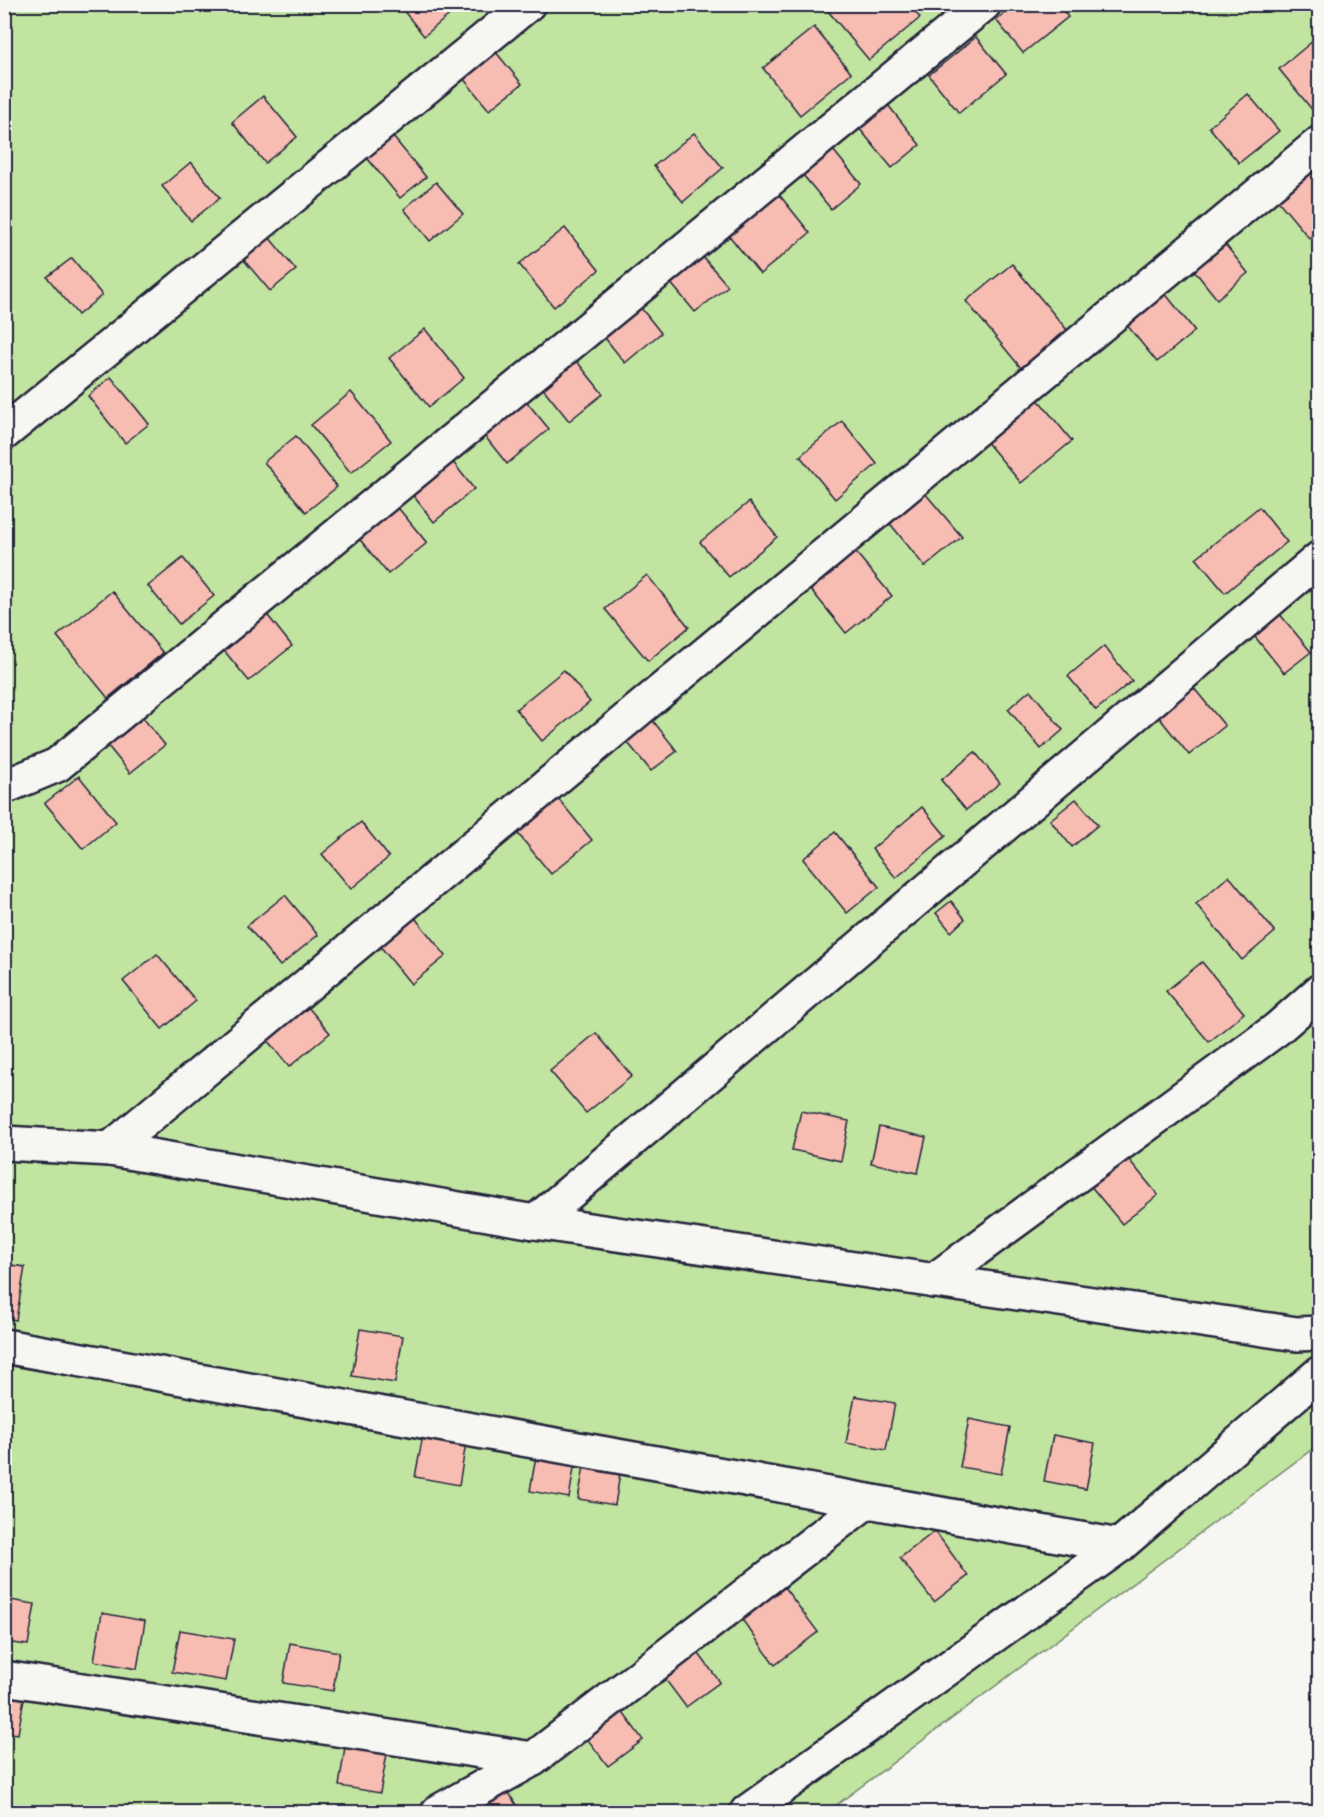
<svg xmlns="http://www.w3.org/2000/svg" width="1324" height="1817" viewBox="0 0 1324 1817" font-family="Pangolin,sans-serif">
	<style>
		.green { fill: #c1e5a0; stroke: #72846e; stroke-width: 1.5 }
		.building { fill: #f7bcb2; stroke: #22223b; stroke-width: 1.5 }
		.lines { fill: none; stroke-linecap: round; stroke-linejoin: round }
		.minor-casing { stroke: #22223b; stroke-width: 38 }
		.minor { stroke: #f6f6f2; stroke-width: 33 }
	</style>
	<rect width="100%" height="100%" fill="#f6f6f2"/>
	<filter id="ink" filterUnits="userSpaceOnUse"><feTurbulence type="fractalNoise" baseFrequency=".0167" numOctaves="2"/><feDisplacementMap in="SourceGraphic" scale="12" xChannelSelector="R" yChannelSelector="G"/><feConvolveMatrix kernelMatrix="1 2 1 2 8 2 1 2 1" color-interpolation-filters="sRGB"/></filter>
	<g filter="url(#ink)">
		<path class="green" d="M5,5H1319V1444L827,1812H5Z"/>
		<g class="building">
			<path d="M398,4H446L453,12L424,36Z"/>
			<path d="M836,4H909L920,18L869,60L828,11Z"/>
			<path d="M1015,4H1058L1068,17L1023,53L996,20Z"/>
			<path d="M814,27L851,73L800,115L763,68Z"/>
			<path d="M1320,35V108L1314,112L1279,69Z"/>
			<path d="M976,37L1006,74L959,113L929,75Z"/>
			<path d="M495,51L522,84L489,110L463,78Z"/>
			<path d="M1248,94L1279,131L1239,163L1209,127Z"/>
			<path d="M263,96L297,137L265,163L232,122Z"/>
			<path d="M888,105L920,145L892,168L859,128Z"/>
			<path d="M389,132L426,177L400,198L363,153Z"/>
			<path d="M694,133L723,168L683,202L654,166Z"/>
			<path d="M833,150L861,184L831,209L803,175Z"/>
			<path d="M191,162L220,198L191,221L162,186Z"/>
			<path d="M1320,165V230L1309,238L1274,196Z"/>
			<path d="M436,182L463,214L430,241L404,209Z"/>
			<path d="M777,192L810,233L760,274L727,233Z"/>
			<path d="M565,228L599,270L554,307L519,264Z"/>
			<path d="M264,231L296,270L270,291L238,253Z"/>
			<path d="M1221,239L1248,273L1217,299L1189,264Z"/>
			<path d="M702,256L728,286L695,312L670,282Z"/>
			<path d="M72,258L102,295L78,315L47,277Z"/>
			<path d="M1012,264L1067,330L1021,368L966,301Z"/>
			<path d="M1164,292L1195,331L1157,362L1126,324Z"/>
			<path d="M637,303L661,333L625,363L601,333Z"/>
			<path d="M425,329L464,378L429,407L389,358Z"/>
			<path d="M575,359L603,394L569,421L542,387Z"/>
			<path d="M111,377L149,424L125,443L88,396Z"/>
			<path d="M351,392L391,441L351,473L311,425Z"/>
			<path d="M1036,397L1072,441L1021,483L985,440Z"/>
			<path d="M526,401L549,429L507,464L484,435Z"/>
			<path d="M842,421L877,464L835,499L800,456Z"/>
			<path d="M296,436L337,487L306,512L264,462Z"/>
			<path d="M452,461L474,489L434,522L412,494Z"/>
			<path d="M924,492L962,537L925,567L888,521Z"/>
			<path d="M749,502L777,537L729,577L700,542Z"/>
			<path d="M395,504L427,543L388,574L357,536Z"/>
			<path d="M1259,507L1287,542L1225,593L1196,558Z"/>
			<path d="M853,549L892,596L846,633L808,586Z"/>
			<path d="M183,558L214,596L179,624L148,586Z"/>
			<path d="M647,575L689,627L648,661L605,609Z"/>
			<path d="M112,591L163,653L108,698L57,636Z"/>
			<path d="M265,612L292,646L249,681L222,648Z"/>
			<path d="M1278,612L1311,652L1284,673L1252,633Z"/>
			<path d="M1104,646L1132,681L1096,710L1068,676Z"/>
			<path d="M564,670L590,702L542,741L516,709Z"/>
			<path d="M1193,687L1225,726L1189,755L1158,716Z"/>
			<path d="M1030,690L1063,730L1041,749L1008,709Z"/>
			<path d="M650,717L677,751L651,771L624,738Z"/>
			<path d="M143,718L165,745L130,773L108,746Z"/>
			<path d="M975,752L1000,783L966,810L941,780Z"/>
			<path d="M79,776L116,822L83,849L45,803Z"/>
			<path d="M556,796L592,840L551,874L515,830Z"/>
			<path d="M1076,799L1098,825L1072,847L1050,820Z"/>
			<path d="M922,807L946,836L896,878L872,849Z"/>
			<path d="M361,822L389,857L351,889L322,854Z"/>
			<path d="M835,832L879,887L847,913L803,859Z"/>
			<path d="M1229,876L1275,932L1242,960L1196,904Z"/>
			<path d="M285,895L318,935L280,966L247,926Z"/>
			<path d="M951,901L965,919L951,932L936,913Z"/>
			<path d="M415,918L446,956L411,984L380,946Z"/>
			<path d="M157,954L196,1001L162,1029L123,981Z"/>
			<path d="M1202,962L1244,1013L1209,1042L1166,991Z"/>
			<path d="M307,1006L330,1033L289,1067L267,1040Z"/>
			<path d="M596,1033L632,1076L586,1113L550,1071Z"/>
			<path d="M801,1111L849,1121L841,1161L792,1150Z"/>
			<path d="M879,1127L926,1137L918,1173L871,1163Z"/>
			<path d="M1121,1150L1158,1195L1122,1224L1085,1179Z"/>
			<path d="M4,1264L25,1267L16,1320L4,1318Z"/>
			<path d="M360,1329L403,1336L395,1383L352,1376Z"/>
			<path d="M855,1396L895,1403L886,1450L846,1443Z"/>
			<path d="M969,1419L1010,1427L1001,1474L960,1467Z"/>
			<path d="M423,1435L466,1443L459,1485L415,1477Z"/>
			<path d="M1053,1435L1095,1443L1086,1489L1044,1481Z"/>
			<path d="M536,1456L575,1462L569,1498L530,1491Z"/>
			<path d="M585,1461L621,1467L615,1505L578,1499Z"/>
			<path d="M935,1531L968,1576L934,1602L900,1558Z"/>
			<path d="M781,1583L818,1632L775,1665L738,1614Z"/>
			<path d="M4,1599L35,1604L28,1645L4,1642Z"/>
			<path d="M102,1613L145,1621L137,1669L94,1661Z"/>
			<path d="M180,1630L234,1639L226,1681L172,1672Z"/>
			<path d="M290,1643L339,1652L333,1691L283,1683Z"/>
			<path d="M696,1650L720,1682L686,1707L662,1675Z"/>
			<path d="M4,1695L24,1698L18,1734L4,1732Z"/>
			<path d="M621,1710L643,1740L608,1766L585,1736Z"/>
			<path d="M345,1747L387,1754L380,1793L339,1786Z"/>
			<path d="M508,1791L520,1812H473Z"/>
		</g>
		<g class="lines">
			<defs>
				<g id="minor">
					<path d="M4,433L528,4"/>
					<path d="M4,787L57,765L984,4"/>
					<path d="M4,1143L110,1149L535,1222L1297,1334L1320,1333"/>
					<path d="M110,1149L1320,143"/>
					<path d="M535,1222L1320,558"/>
					<path d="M933,1281L1277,1029L1320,991"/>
					<path d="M4,1346L1119,1546"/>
					<path d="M4,1678L533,1759"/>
					<path d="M438,1812L533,1759L867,1501"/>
					<path d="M747,1812L1119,1546L1320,1373"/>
				</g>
			</defs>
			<use href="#minor" class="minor-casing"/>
			<use href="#minor" class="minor"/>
		</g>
	</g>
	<rect width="1324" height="1817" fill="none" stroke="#f6f6f2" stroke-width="24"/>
	<rect x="12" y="12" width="1300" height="1793" fill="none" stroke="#22223b" stroke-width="2" filter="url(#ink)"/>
</svg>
